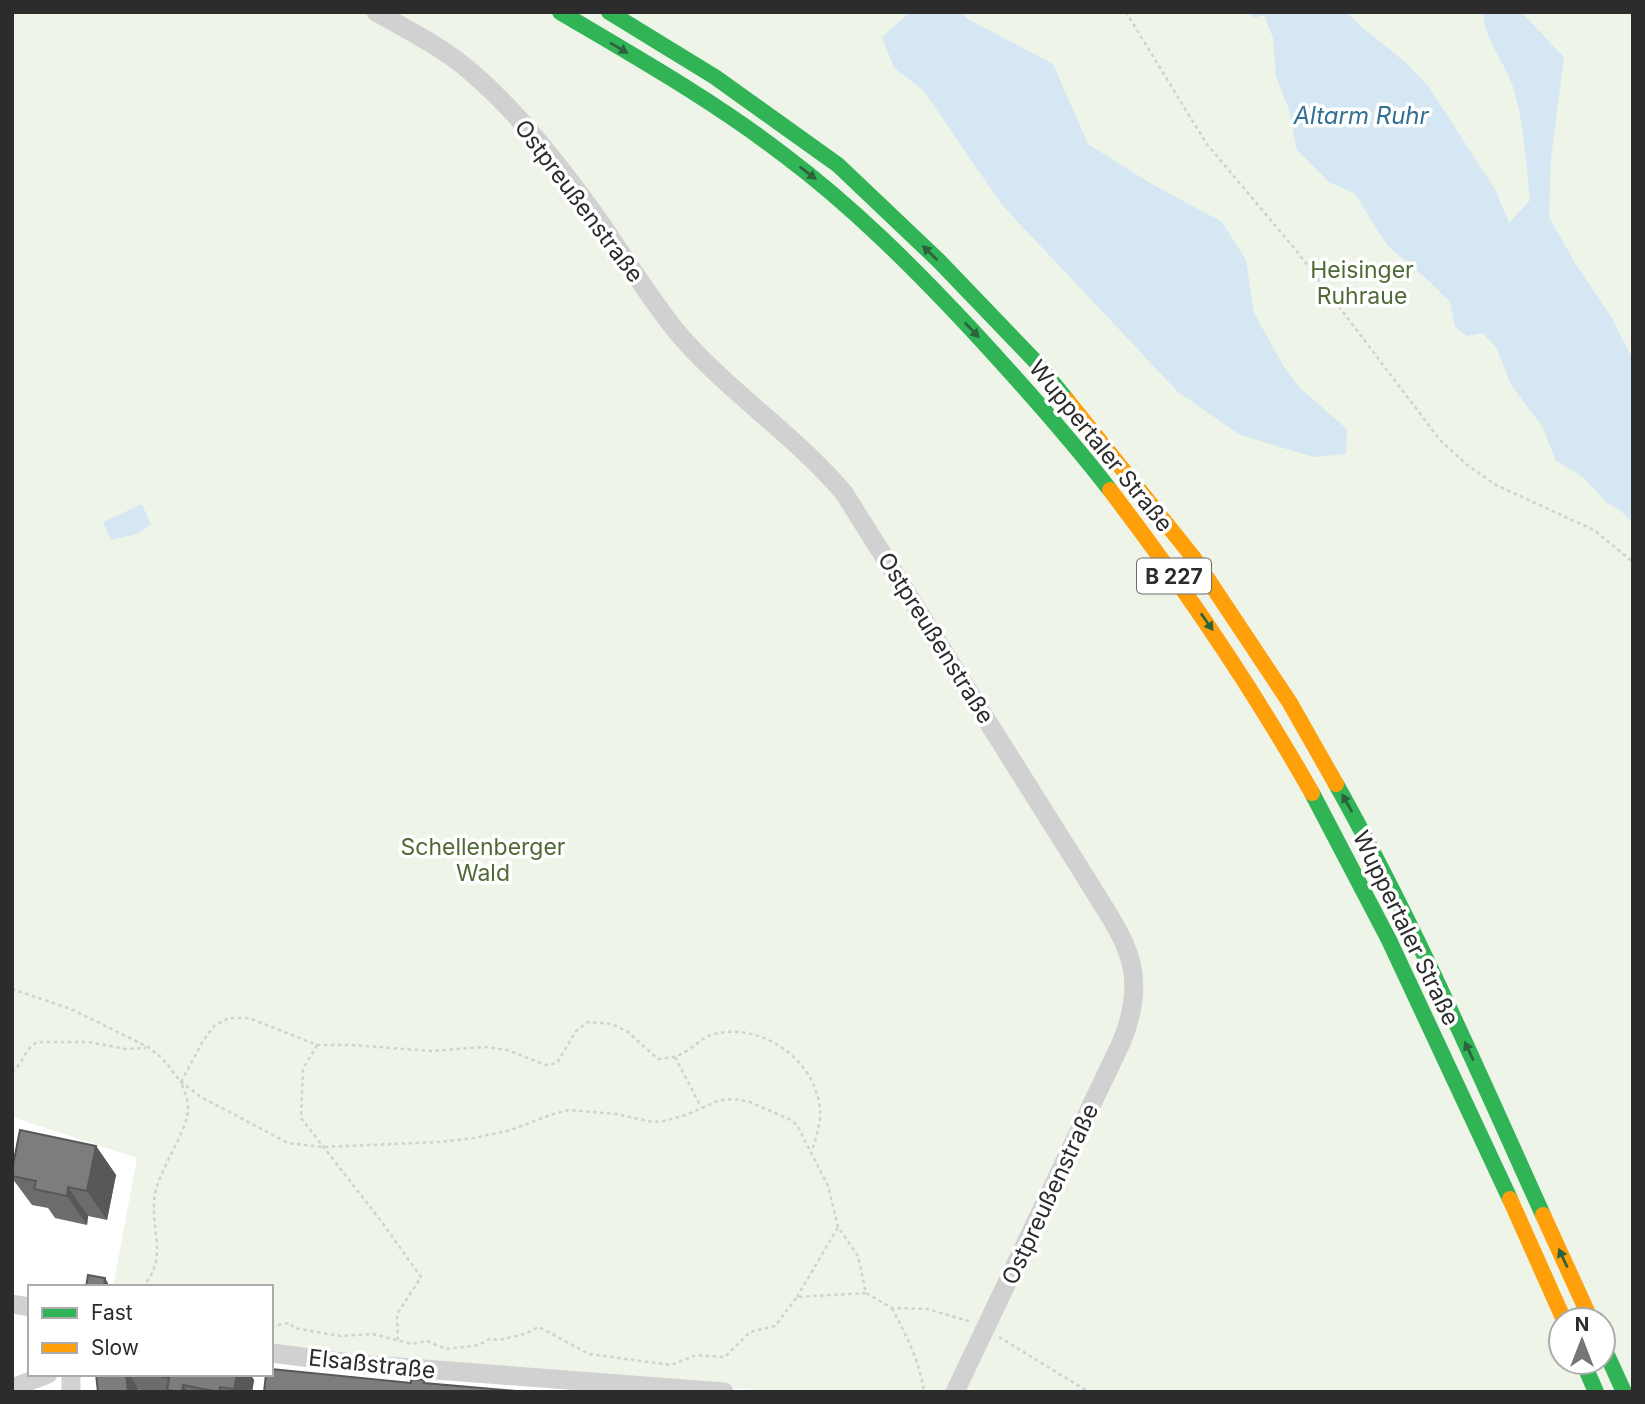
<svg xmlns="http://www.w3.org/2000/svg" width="1645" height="1404" viewBox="0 0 1645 1404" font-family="Inter,sans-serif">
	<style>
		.green { fill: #eff4e9; fill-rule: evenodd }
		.water { fill: #d4e7f2 }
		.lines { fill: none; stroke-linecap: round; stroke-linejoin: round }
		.path { stroke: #d1d1d1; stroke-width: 2.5; stroke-dasharray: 3.5 3.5; stroke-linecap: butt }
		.street { stroke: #d1d1d1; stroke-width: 19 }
		.fast { stroke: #30b455; stroke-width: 16 }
		.slow { stroke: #ff9f0a; stroke-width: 16 }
		.wall { fill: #6c6c6c }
		.shaded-wall { fill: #585858 }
		.building { fill: #7d7d7d; stroke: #585858; stroke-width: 2 }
		.oneway { fill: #2e623c }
		.labels { text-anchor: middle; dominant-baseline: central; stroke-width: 7; stroke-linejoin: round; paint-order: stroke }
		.shield { fill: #fff; stroke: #6b6b6b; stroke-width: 2 }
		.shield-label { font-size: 21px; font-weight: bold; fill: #2c2c2c }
		.street-label { font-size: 23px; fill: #2c2c2c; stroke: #fff }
		.park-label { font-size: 23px; fill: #4f6a36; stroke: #fff }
		.water-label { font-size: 24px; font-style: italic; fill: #347093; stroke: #fff }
	</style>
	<rect width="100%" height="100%" fill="#fff"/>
	<path class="green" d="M12,12H1633V1392H800L719,1388L271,1350V1287H113L137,1158L12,1117ZM1561,1320H1603V1362H1561Z"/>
	<g class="water">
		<path d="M910,12H961L966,18L1053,64L1088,144L1150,183L1222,222L1246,260L1254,313L1284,367L1300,388L1347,429L1346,454L1314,457L1240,435L1178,392L1002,205L923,90L894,68L882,37Z"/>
		<path d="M1247,12H1346L1364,29L1405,62L1428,86L1495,189L1509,223L1530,200C1526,164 1524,122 1513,87C1505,62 1484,40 1483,12H1521L1564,57L1551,158L1549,217L1575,263L1612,318L1633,360V523L1621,511L1606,502L1583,477L1556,461L1542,426L1511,385L1496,347L1482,333L1467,336L1455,327L1450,302L1429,281L1387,245L1355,194L1329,182L1297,150L1289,110L1276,76L1273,38L1264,15L1254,18Z"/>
		<path d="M142,504L151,525L136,534L111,540L103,522Z"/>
	</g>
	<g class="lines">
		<g class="path">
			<path d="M1126,12L1206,143L1299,254L1440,440L1466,464L1496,485L1594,530L1633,562"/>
			<path d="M12,989L71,1009L148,1047L162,1058L181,1082L201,1097L288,1143L322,1147L439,1142L474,1138L511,1130L553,1114L569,1110L616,1114L653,1122L664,1121L686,1115L720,1100L734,1099L750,1102L791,1120L797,1125L828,1186L838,1227L858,1256L866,1293L892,1308L927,1309L969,1321"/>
			<path d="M317,1045L303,1069L301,1118L381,1221L421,1277L397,1314L398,1341"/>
			<path d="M675,1057L701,1107"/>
			<path d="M12,1072C23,1064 25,1047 38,1042H88L126,1049L146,1048"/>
			<path d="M142,1287C170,1259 149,1227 155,1194C160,1167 188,1132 188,1108C188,1100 184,1090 181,1082L203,1041L215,1025L229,1018H249L317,1045H352L431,1051L485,1047L507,1050L546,1065L557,1063L576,1031L588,1022L612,1024L628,1032L658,1059C669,1058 679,1057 688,1050C703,1040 705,1034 726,1032C770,1028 816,1064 820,1109C821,1123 816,1137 812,1151"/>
			<path d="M797,1297L838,1227"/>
			<path d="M892,1308C906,1335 920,1362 924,1392"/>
			<path d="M271,1326L290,1323L294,1328L340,1336L373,1334L412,1344L427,1341L446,1349L479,1345L489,1339L500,1340L524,1334L539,1327L589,1354L671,1365L696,1355L725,1357L750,1332L775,1326L797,1297L866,1293"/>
			<path d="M999,1337L1089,1392"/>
		</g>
		<g class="street">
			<path d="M376,12C408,30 442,47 470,71C517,111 558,164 595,215C622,253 647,295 677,332C727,391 794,434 844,493L1086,878C1123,939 1151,968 1122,1041L955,1392"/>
			<path d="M12,1304L30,1307"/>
			<path d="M271,1353L358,1364L724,1392"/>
			<path d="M12,1388L48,1374"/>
			<path d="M71,1392V1374"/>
		</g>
		<g class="fast">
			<path d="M560,12C636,57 714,101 784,155C852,206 913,267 971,329C1019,381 1067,434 1110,490"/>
			<path d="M609,12L715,77L838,165L938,260L1036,362L1067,400"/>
			<path d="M1336,784C1414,923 1477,1069 1543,1215"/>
			<path d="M1312,793L1389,940L1510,1199"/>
			<path d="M1603,1346L1624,1392"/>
			<path d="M1583,1362L1596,1392"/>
		</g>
		<g class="slow">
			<path d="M1067,400L1193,557L1290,703L1336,784"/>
			<path d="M1110,490C1184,587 1252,687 1312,793"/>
			<path d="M1510,1199L1564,1320"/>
			<path d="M1543,1215L1591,1320"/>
		</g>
	</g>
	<g class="wall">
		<path d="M96,1146L116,1175L107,1220L88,1216L87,1225L55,1218L48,1208L32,1205L12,1178V1170Z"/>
		<path d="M96,1374H250L254,1380L252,1392H148L140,1390Z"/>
	</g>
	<g class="shaded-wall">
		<path d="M96,1146L116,1175L107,1220L87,1191Z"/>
		<path d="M68,1187L88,1216L87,1225L67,1196Z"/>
		<path d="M105,1278L108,1283V1287H104Z"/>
		<path d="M126,1374H129L140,1392H128Z"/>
		<path d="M237,1374H250L254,1380L252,1392H236L234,1389Z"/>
		<path d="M183,1385L188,1392H182Z"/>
	</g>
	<g class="building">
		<path d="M20,1130L96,1146L87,1191L68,1187L67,1196L34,1189L36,1181L12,1176V1170Z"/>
		<path d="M88,1275L105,1278L104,1287H86Z"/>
		<path d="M271,1369L411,1383V1379L424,1380V1383L527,1392H264L266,1374H271Z"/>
		<path d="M96,1374H126L128,1392H98Z"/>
		<path d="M148,1374H237L234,1389L220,1387L219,1392L183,1385L182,1392L167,1390L169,1378Z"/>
	</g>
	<defs><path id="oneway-solid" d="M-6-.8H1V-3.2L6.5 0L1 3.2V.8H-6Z" transform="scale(1.75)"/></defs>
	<g class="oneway">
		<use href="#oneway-solid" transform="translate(619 48) rotate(31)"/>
		<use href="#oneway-solid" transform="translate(808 173) rotate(38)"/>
		<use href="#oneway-solid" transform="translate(930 253) rotate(-136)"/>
		<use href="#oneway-solid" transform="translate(972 330) rotate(46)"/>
		<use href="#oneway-solid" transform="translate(1207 622) rotate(55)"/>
		<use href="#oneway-solid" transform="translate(1347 803) rotate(-119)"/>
		<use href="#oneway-solid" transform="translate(1469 1051) rotate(-115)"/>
		<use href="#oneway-solid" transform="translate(1563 1258) rotate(-115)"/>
	</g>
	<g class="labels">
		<rect class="shield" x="1137" y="558.5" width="74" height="35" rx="5"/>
		<g class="shield-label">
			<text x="1174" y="576">B 227</text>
		</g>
		<g class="street-label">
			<text transform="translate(579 201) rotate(53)">Ostpreußenstraße</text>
			<text transform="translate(1101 446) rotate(51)">Wuppertaler Straße</text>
			<text transform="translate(936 638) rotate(58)">Ostpreußenstraße</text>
			<text transform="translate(1406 928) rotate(64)">Wuppertaler Straße</text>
			<text transform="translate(1050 1194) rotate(-65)">Ostpreußenstraße</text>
			<text transform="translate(372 1364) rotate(6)">Elsaßstraße</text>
		</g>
		<g class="park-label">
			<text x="1362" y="270">Heisinger<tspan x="1362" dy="26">Ruhraue</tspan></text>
			<text x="483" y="847">Schellenberger<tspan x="483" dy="26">Wald</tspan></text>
		</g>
		<g class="water-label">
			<text x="1361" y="115">Altarm Ruhr</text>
		</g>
	</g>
	<rect width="1645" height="1404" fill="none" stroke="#2c2c2c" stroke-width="28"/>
	<rect x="28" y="1285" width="245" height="91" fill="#ffffff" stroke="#ababab" stroke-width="2"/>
	<rect x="42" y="1308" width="35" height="10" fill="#30b455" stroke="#ababab" stroke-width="2"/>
	<text x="91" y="1320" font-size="21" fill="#2c2c2c">Fast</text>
	<rect x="42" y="1343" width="35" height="10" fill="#ff9f0a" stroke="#ababab" stroke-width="2"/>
	<text x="91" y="1355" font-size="21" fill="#2c2c2c">Slow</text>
	<g transform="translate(1582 1341)"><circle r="33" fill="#ffffff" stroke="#ababab" stroke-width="2"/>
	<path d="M0-5L12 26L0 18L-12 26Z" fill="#767676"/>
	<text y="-10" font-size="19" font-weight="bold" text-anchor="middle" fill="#2c2c2c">N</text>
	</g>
</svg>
